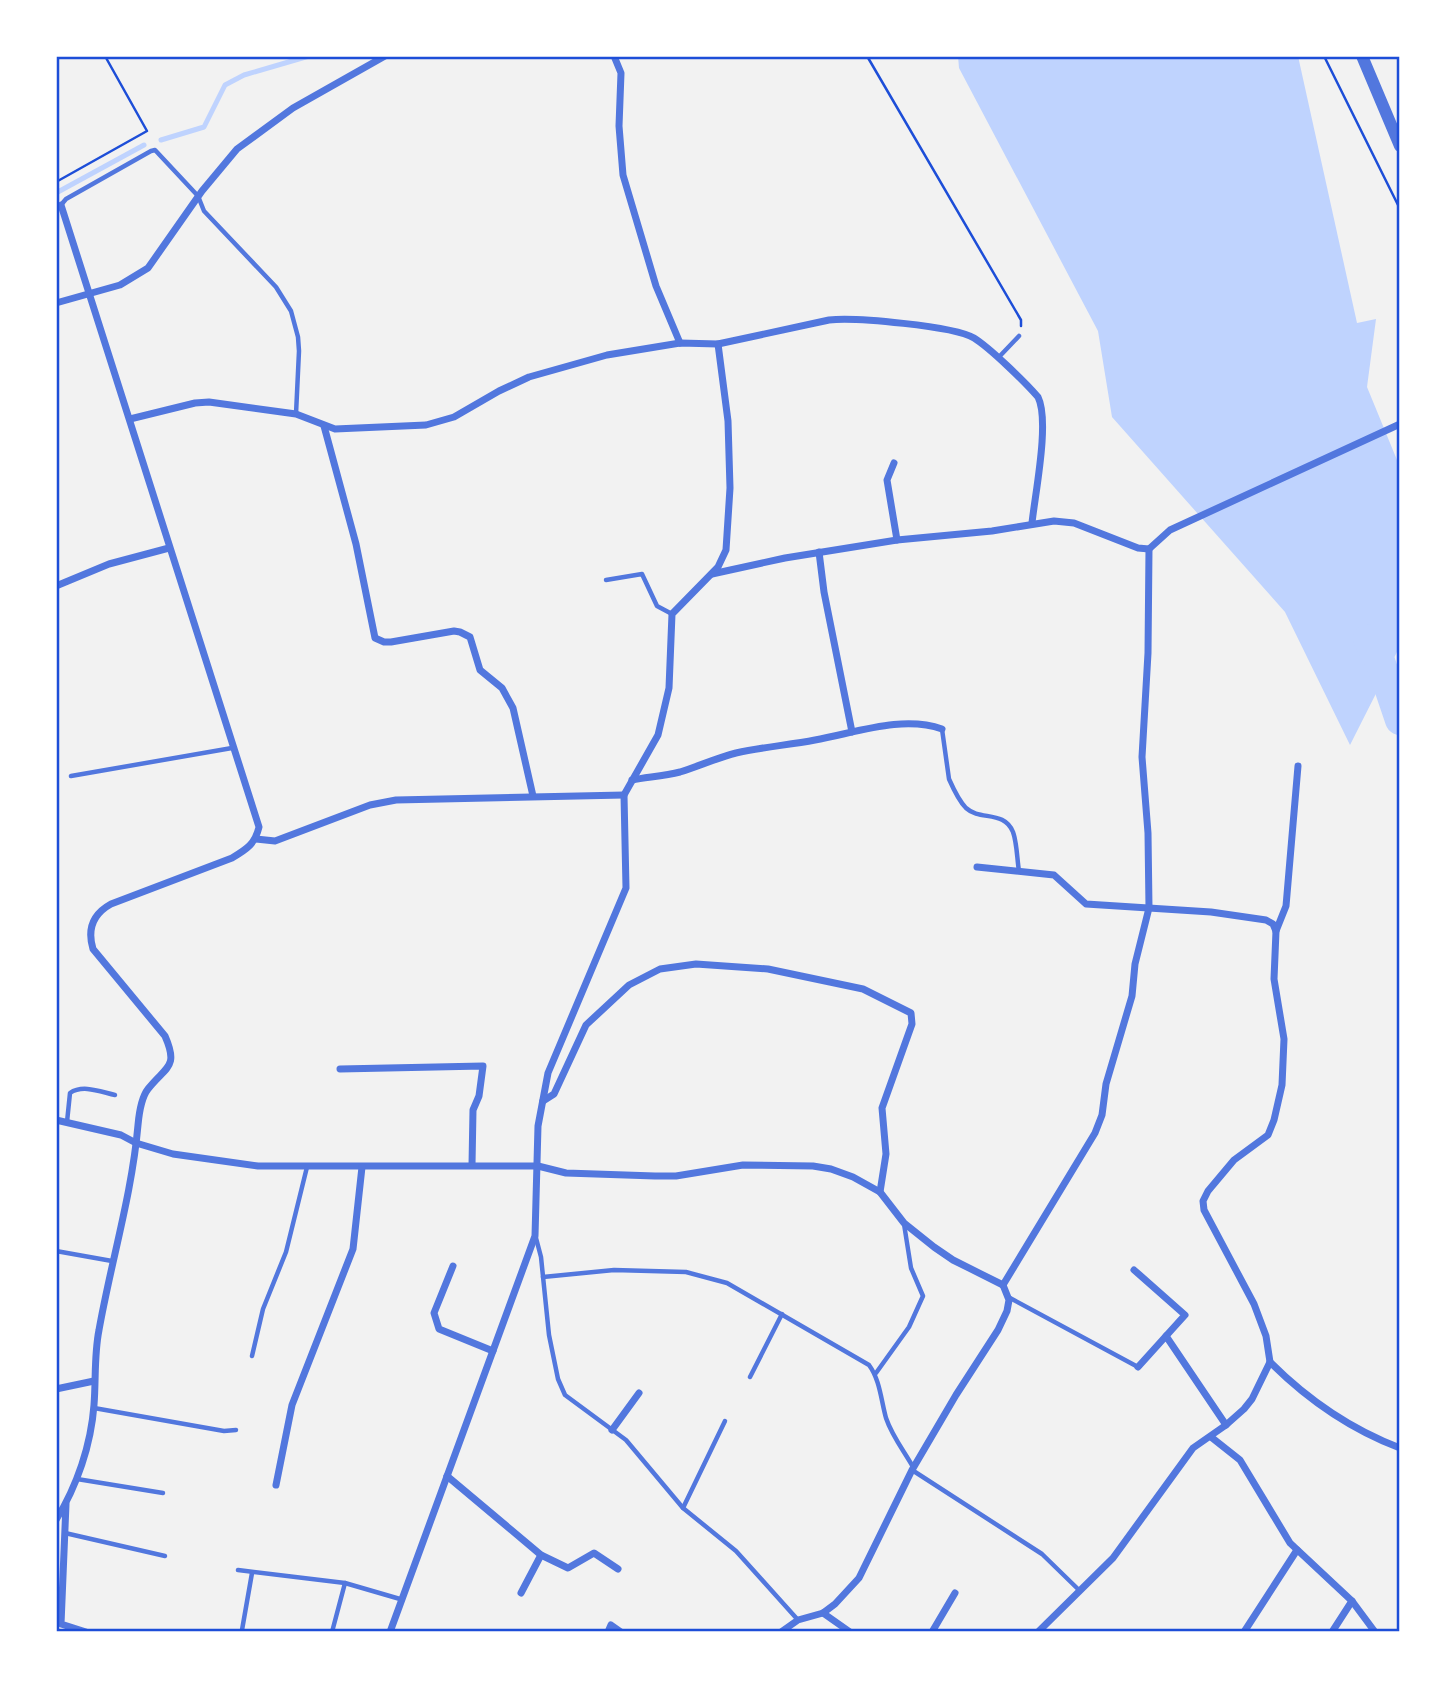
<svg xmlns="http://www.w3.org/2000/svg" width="1456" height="1688" viewBox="0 0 1456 1688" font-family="'Source Sans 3',sans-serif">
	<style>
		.water { fill: #bfd3fe }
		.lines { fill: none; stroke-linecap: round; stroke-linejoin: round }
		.stream { stroke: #bfd3fe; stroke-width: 5 }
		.river { stroke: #bfd3fe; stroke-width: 30 }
		.path { stroke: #1d4ed8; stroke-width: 2.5 }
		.service { stroke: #5277de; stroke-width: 4.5 }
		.minor { stroke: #5277de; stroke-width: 7 }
		.tertiary { stroke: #5277de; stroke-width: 12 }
		.neatline { fill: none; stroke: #1d4ed8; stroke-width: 2.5 }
	</style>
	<rect width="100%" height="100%" fill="#f2f2f2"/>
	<path class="water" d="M958,56H1298L1357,323L1376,319L1367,387L1397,460L1400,646L1350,745L1285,612L1112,417L1098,331L959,68Z"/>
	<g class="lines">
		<g class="stream">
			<path d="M161,140L204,127L225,85L244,75L309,56"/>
			<path d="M56,193L144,145"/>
		</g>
		<path class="river" d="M1368,639L1381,664L1400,720"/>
		<g class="path">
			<path d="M867,56L1021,320V326"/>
			<path d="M1324,56L1400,209"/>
			<path d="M56,182L147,131L105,56"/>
		</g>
		<g class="service">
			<path d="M61,205L66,199L151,151L155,150L198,196L204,211L276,287L291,311L298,337L299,351L296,414"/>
			<path d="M998,358L1019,336"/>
			<path d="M606,580L642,574L657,606L672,614"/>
			<path d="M942,729L949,779C953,788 959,801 966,808C980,821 1004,810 1013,832C1017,843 1017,859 1019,871"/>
			<path d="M71,776L232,748"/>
			<path d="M67,1122L70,1093C83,1084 101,1092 115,1095"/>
			<path d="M536,1238L541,1257L549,1335L558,1379L565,1395L626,1440L683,1508L736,1551L798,1620"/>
			<path d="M56,1251L112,1261"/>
			<path d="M543,1277L614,1270L686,1272L727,1283L869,1365C880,1380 881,1400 886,1418C892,1436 904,1451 913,1467"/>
			<path d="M1010,1298L1138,1367"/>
			<path d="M252,1356L263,1309L286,1252L307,1167"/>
			<path d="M876,1373L909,1327L923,1296L911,1268L904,1224"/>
			<path d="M750,1377L782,1314"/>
			<path d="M94,1408L224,1431L236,1430"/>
			<path d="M912,1470L1042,1554L1080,1591"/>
			<path d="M77,1479L163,1493"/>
			<path d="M683,1508L725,1421"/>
			<path d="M65,1533L165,1556"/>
			<path d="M238,1570L345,1583L400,1599"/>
			<path d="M242,1630L252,1573"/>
			<path d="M332,1632L345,1583"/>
		</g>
		<g class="minor">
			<path d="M614,56L621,73L619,126L623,175L656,286L680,343"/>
			<path d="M56,303L120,285L148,268L202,191L237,149L293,108L385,56"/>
			<path d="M130,419L195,403L209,402L296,414L335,429L426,425L454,417L499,391L529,377L607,355L680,343L718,344L829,320C854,317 954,326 974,338C990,348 1025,382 1038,397C1050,421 1035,494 1032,523"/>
			<path d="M324,426L356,544L375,638L384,642H391L454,631L460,632L470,637L480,670L502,688L513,708L533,796"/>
			<path d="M894,463L887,480L897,540"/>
			<path d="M819,552L824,592L852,732"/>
			<path d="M712,574L785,558L897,540L992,531L1054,521L1074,523L1138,548L1149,549L1170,530L1400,424"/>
			<path d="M56,586L109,564L169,548"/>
			<path d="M632,780C648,777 664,776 680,772C699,766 717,758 736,753C762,747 789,745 815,740C855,733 902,715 942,729"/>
			<path d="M256,839L275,841L370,805L396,800L624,795"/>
			<path d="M977,867L1054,875L1086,904L1211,912L1266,920L1273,924L1276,931L1274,979L1284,1039L1282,1085L1274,1120L1268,1135L1234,1160L1208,1191L1203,1201L1204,1210L1254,1304L1266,1336L1270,1362L1252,1399L1244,1409L1226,1425L1193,1448L1113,1558L1038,1632"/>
			<path d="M1276,931L1286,906L1298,766"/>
			<path d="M340,1069L483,1066L479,1096L473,1110L472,1165"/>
			<path d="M543,1101L554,1094L586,1025L629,985L660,969L696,964L768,969L863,989L911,1013L912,1024L882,1108L886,1154L880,1192"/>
			<path d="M56,1120L121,1135L136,1143L173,1154L258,1166H538L566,1173L655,1176H676L743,1165L813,1166L831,1169L853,1177L880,1192L904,1223L934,1247L953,1260L1003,1285"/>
			<path d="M453,1266L434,1313L439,1329L493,1351"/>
			<path d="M1134,1270L1185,1315L1166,1336"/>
			<path d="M1003,1285L1095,1133L1102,1115L1106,1084L1132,996L1135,964L1149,908L1148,833L1142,757L1148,653L1149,549"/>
			<path d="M1270,1362C1308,1400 1350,1429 1400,1448"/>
			<path d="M1138,1367L1166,1336L1226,1425"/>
			<path d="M56,1389L94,1381"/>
			<path d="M612,1430L639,1393"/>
			<path d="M1211,1437L1240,1460L1290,1543L1352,1601L1375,1632"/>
			<path d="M447,1476L541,1555L568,1568L594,1553L618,1569"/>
			<path d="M276,1485L292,1405L353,1249L362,1167"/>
			<path d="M66,1504L61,1624L86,1632"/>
			<path d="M56,1520C77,1486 91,1445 94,1405C96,1379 94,1355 99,1330C111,1262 132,1194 138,1125C139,1114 141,1098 148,1089C166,1066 179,1068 165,1036L93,949C87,929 93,914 111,904L232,858C247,849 255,844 259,827L61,205"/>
			<path d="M521,1593L541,1555"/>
			<path d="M823,1613L850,1632"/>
			<path d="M390,1632L535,1236L538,1126L548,1073L626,888L624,795L658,735L669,688L672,614L718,567L726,550L730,488L728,421L718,344"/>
			<path d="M608,1632L611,1625L621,1632"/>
			<path d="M781,1632L798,1620L823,1613L835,1604L859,1578L912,1470L956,1395L998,1330L1007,1311L1009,1300L1003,1285"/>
			<path d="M932,1632L955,1593"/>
			<path d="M1244,1632L1297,1550"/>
			<path d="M1332,1632L1352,1601"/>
		</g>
		<path class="tertiary" d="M1362,56L1400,146"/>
	</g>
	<rect width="1456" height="1688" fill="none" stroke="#ffffff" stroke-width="116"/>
	<rect x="58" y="58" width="1340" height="1572" class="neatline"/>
</svg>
